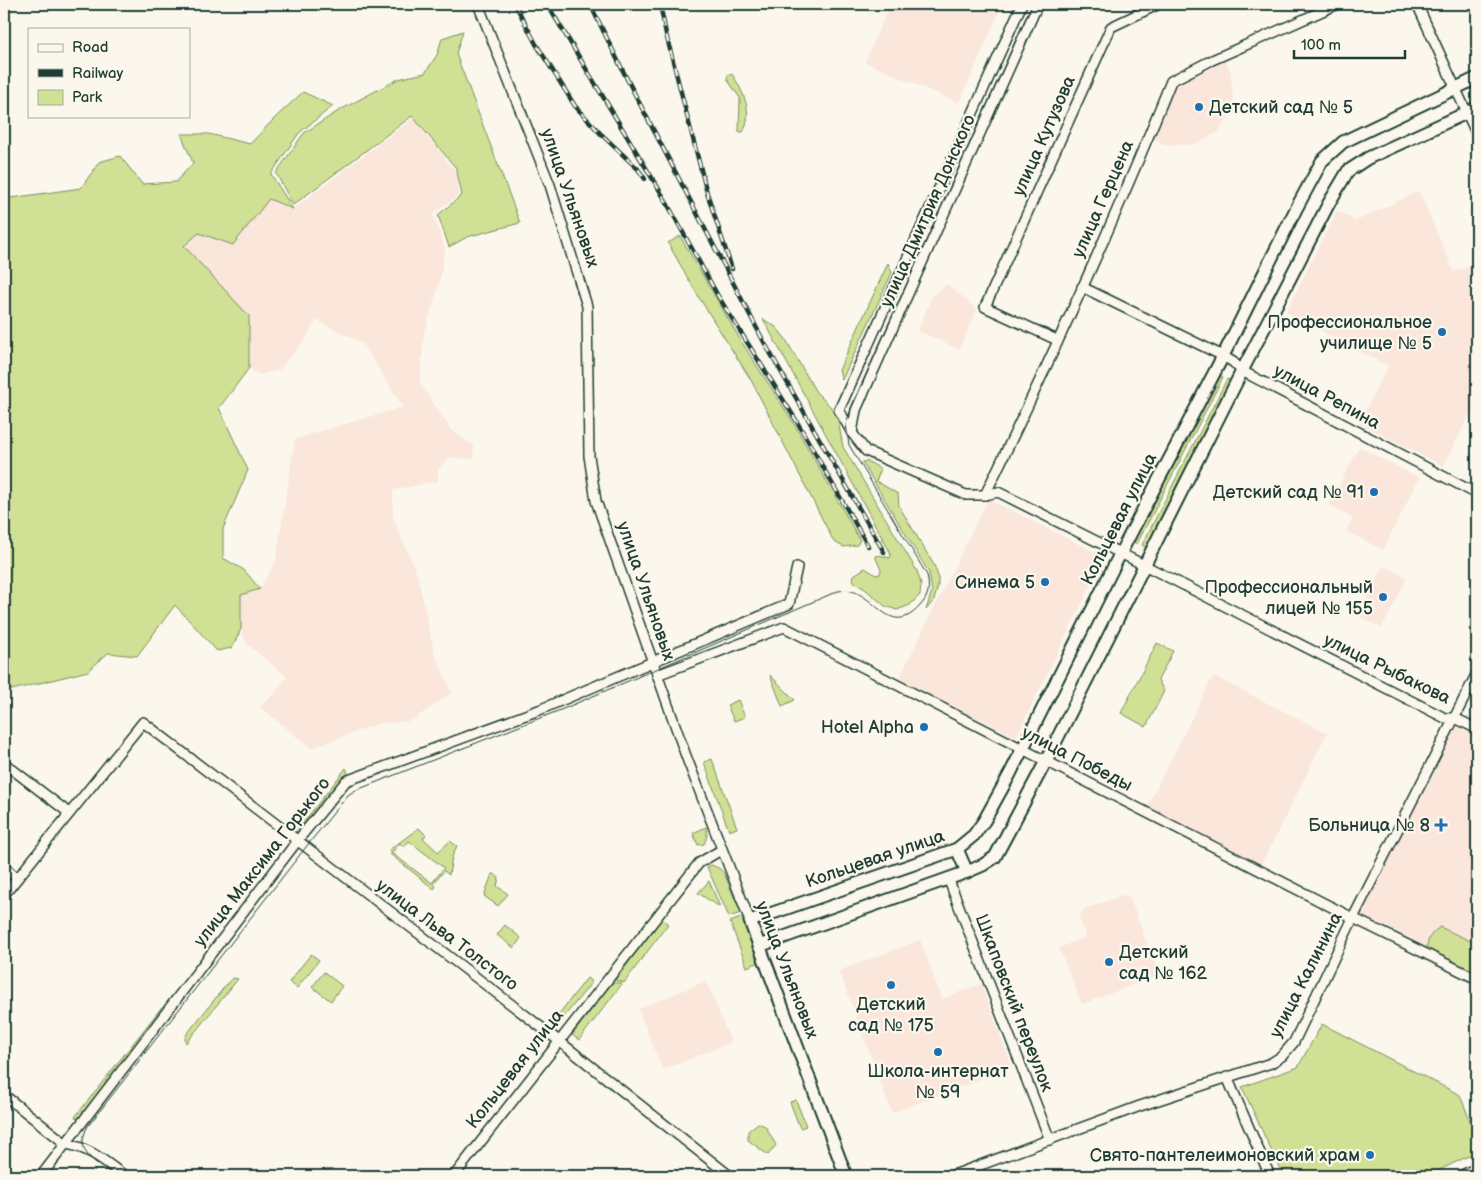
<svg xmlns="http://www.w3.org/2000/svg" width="1481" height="1180" viewBox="0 0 1481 1180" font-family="'Balsamiq Sans',sans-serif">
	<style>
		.built { fill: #fae6db }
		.green { fill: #d0e094; stroke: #788e64 }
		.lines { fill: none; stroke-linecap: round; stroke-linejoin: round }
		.minor-casing { stroke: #1f3d34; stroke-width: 12 }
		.major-casing { stroke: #1f3d34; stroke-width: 15 }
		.minor { stroke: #fbf7ec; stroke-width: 9 }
		.major { stroke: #fbf7ec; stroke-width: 11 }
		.tram { stroke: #1f3d34; stroke-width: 1 }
		.rail-casing { stroke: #1f3d34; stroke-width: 4.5 }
		.rail { stroke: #fbf7ec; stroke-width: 2.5; stroke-dasharray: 8; stroke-linecap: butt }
		.poi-dot { fill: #1f6fb2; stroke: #fbf7ec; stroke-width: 2 }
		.labels { text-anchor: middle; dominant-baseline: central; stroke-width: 4.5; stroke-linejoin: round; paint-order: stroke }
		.poi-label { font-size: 18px; fill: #1f3d34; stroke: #fbf7ec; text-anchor: end }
		.street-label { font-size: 18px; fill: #1f3d34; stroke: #fbf7ec }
	</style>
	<rect width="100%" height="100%" fill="#fbf7ec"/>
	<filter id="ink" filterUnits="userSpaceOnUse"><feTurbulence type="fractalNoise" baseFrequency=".02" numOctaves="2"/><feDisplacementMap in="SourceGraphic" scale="10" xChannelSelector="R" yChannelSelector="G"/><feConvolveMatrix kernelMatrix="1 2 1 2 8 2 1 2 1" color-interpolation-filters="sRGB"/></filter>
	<g filter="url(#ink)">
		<g class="built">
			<path d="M890,4H1003L959,103L865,62Z"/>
			<path d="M1225,61L1231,73L1233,100L1230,114L1219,131L1201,142L1189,145H1167L1152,138L1175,86Z"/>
			<path d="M413,118L455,171L459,195L433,214L445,248L439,284L424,334L420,383L451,430L474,446L473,459L449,457L438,469V481L393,490V518L417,574L434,652L452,693L411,721L377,724L311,748L260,707L275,693L287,677L247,644L241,629V595L260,589L276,561L295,439L403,407L362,343L316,320L305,340L279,370L259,375L249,368V316L184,246L199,233L233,245L269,199L293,209Z"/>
			<path d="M1419,191L1454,272L1475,264L1477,268V400L1443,466L1359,423L1388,366L1286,312L1337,211L1356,221Z"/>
			<path d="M947,284L977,309L959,349L918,331L932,296Z"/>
			<path d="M1359,447L1419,478L1383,550L1346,531L1353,518L1329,505Z"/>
			<path d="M988,499L1105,557L1016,737L899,679Z"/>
			<path d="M1384,566L1407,578L1382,628L1358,616Z"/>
			<path d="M1213,676L1327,733L1261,865L1147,807Z"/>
			<path d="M1458,724L1477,734V973L1359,916Z"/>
			<path d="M1124,895L1129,896L1159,975L1082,1004L1059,948L1086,937L1079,917L1084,909Z"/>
			<path d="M920,940L942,999L981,984L1012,1067L892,1113L839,971Z"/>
			<path d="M706,981L731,1042L663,1070L638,1009Z"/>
		</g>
		<g class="green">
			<path d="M463,31L456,54L520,223L467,237L449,247L438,215L462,195L456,168L412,116L293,205L276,173L304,133L340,110L398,79L425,73L437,55L442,38Z"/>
			<path d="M732,74C743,91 754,113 743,132H739V130L740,98L727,79L728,75Z"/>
			<path d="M303,92L333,106L299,133L271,174L293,209L269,199L233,245L199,233L184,246L249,316V368L219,408L248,470L223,529V558L244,570L260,589L241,595V629L232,648L217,651L175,605L137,656L108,653L88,671L4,692V199L81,188L99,162L120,156L142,184L176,182L193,163L181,134H209L250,144L276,117Z"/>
			<path d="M680,236L741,341L793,422L860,540L857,545L844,547L834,542L751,380L698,296L668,243Z"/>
			<path d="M888,263L892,273L842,380L839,370Z"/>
			<path d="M763,319L776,327L785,338L816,392L831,407L838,420L843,447L917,571L921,584L920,595L910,605L897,610L885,606L865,589L855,583L853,579L854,575L865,568L876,575L880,574L881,570L875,556L879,555L890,558L891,555L890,552Z"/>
			<path d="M1218,375L1223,377L1137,544L1133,541Z"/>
			<path d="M1227,379L1232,381L1146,548L1142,545Z"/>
			<path d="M867,461L881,469L876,481L898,494L899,506L934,565L938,576V586L934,600L926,610L932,591L929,573L862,462Z"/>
			<path d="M1157,643L1173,651L1158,680L1164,691L1146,727L1121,713Z"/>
			<path d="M770,675L795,700L782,706Z"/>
			<path d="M738,700L745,717L734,721L727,705Z"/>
			<path d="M712,759L737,828L729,831L704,762Z"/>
			<path d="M346,768L348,773L298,835L295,833Z"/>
			<path d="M706,827C708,834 707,838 704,844L698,845L693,833Z"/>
			<path d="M419,828L426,835L423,838L438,852L450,841L457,846L452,857L449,875L444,871L433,884L436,886L434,889L390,854H393L432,883L444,868L409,841L404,847L400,843L393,851L389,852V850Z"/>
			<path d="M712,865L720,869L724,873L741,913L729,917L707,867Z"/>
			<path d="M492,874H494L499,878L497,886L508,894L498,906L484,896Z"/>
			<path d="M709,881L720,907L698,893Z"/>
			<path d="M743,917L760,962L747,967L730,922Z"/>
			<path d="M662,919L668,924L624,983L615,980Z"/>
			<path d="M505,925L521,938L514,948L497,935Z"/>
			<path d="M1440,927L1477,944V977L1427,951C1426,940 1431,933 1440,927Z"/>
			<path d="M311,954L319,960L297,988L289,982Z"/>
			<path d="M324,972L342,986L331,1001L312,987Z"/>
			<path d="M234,978L238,979L186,1043L185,1039L186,1035L230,980Z"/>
			<path d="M587,978L592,982L556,1027L551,1024Z"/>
			<path d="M613,982L622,984L579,1040L572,1035Z"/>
			<path d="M161,1008L163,1012L78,1119L75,1117Z"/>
			<path d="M1322,1024L1460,1095L1477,1138V1152L1427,1176H1283L1242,1087L1298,1067Z"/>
			<path d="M796,1100L806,1126L800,1128L790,1102Z"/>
			<path d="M758,1123L765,1126L776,1145L768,1155L748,1140V1131Z"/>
		</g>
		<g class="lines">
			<defs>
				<g id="minor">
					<path d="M478,4L550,185L587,306L589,456L596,501L686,756L750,921"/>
					<path d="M1022,4L839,410L852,433L866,451L966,495H985L998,492L1144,565L1445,718H1455L1477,729"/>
					<path d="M1417,4L1477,135"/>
					<path d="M1082,287L1223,356L1233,362L1242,371L1477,494"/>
					<path d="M1057,340L985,307L1111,27L1159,4"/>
					<path d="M852,433L856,410L1038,4"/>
					<path d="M985,495C1051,359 1115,221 1171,81L1210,61L1338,4"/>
					<path d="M657,675L784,627L1353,918L1477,979"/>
					<path d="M4,763L69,813"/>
					<path d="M4,867L17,878"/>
					<path d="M948,878L1050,1140"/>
					<path d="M4,895L143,722L559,1041L730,1176"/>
					<path d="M1227,1077L1270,1176"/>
					<path d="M4,1095L66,1144C91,1148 105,1162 125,1176"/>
					<path d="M41,1176L298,840L346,781L539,710L789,604L797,567"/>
					<path d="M454,1176L699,863L721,850"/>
					<path d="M951,1176L1140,1106L1271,1063L1282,1056L1294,1042L1353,918L1477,673"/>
					<path d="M1460,1176L1477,1168"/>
				</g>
				<g id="major">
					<path d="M957,849L967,872"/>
					<path d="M759,946L967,872L983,865L995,857L1046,761L1242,371L1329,203L1348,171L1368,158L1477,108"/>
					<path d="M846,1176L750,921L957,849L974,835L984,821L1010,774L1120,554L1223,356L1297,207L1322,161L1343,142L1477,78"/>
				</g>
			</defs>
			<use href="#minor" class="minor-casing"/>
			<use href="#major" class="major-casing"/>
			<use href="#minor" class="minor"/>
			<use href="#major" class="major"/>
			<path class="tram" d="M114,1176C95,1161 73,1153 88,1126L306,847L348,795L354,791L563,709L838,591C845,590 851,590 857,593C879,603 893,635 919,607C929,597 930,588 927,575L849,445L846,424L851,409L1032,4"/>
			<defs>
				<g id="rail">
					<path d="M515,4L536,44L575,106L601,134L638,169L645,179"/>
					<path d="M547,4L663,196L718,296L796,420L868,546"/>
					<path d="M590,4L628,81L764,342L884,552"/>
					<path d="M660,4L666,34L707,193L732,269"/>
				</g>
			</defs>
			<use href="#rail" class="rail-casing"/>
			<use href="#rail" class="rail"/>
		</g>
	</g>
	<g class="poi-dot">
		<circle cx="1199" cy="107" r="5"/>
		<circle cx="1442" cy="332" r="5"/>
		<circle cx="1374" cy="492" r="5"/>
		<circle cx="1045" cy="582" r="5"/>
		<circle cx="1383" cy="597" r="5"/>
		<circle cx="924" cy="727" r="5"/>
		<path d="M1438.5 817.5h5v5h5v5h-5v5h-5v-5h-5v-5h5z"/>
		<circle cx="1109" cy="962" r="5"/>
		<circle cx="891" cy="985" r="5"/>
		<circle cx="938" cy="1052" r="5"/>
		<circle cx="1370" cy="1155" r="5"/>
	</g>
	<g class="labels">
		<g class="poi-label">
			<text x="1209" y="107" text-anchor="start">Детский сад № 5</text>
			<text x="1432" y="322">Профессиональное<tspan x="1432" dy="21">училище № 5</tspan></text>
			<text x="1364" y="492">Детский сад № 91</text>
			<text x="1035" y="582">Синема 5</text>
			<text x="1373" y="587">Профессиональный<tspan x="1373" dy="21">лицей № 155</tspan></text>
			<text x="914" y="727">Hotel Alpha</text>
			<text x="1430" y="825">Больница № 8</text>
			<text x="1119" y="952" text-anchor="start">Детский<tspan x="1119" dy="21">сад № 162</tspan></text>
			<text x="891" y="1004" text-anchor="middle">Детский<tspan x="891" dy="21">сад № 175</tspan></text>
			<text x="938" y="1071" text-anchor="middle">Школа-интернат<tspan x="938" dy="21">№ 59</tspan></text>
			<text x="1360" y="1155">Свято-пантелеимоновский храм</text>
		</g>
		<g class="street-label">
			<text transform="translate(1044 136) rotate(-66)">улица Кутузова</text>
			<text transform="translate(570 198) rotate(71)">улица Ульяновых</text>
			<text transform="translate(1103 199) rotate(-66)">улица Герцена</text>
			<text transform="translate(928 211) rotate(-66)">улица Дмитрия Донского</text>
			<text transform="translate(1327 397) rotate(28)">улица Репина</text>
			<text transform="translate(1119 519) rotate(-63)">Кольцевая улица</text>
			<text transform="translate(646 591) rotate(71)">улица Ульяновых</text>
			<text transform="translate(1387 669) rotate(26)">улица Рыбакова</text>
			<text transform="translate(1077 759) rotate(27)">улица Победы</text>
			<text transform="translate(875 859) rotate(-19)">Кольцевая улица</text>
			<text transform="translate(262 862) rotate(-52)">улица Максима Горького</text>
			<text transform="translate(447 935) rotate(37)">улица Льва Толстого</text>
			<text transform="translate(787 970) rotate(69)">улица Ульяновых</text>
			<text transform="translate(1306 975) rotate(-63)">улица Калинина</text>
			<text transform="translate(1014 1003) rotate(69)">Шкаповский переулок</text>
			<text transform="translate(515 1069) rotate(-52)">Кольцевая улица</text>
		</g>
	</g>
	<rect width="1481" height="1180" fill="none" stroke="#fbf7ec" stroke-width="20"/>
	<rect x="10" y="10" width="1461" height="1160" fill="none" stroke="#1f3d34" stroke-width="2" filter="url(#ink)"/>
	<rect x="28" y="28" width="162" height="90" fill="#fbf7ec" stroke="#a3ada2"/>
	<rect x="38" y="44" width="25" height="8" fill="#fbf7ec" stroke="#a3ada2"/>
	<text x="72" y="52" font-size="15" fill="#1f3d34">Road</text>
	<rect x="38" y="69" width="25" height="8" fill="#1f3d34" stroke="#a3ada2"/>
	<text x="72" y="78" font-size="15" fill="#1f3d34">Railway</text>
	<rect x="38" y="90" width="25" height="15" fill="#d0e094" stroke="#a3ada2"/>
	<text x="72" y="102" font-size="15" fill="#1f3d34">Park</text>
	<path d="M1294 50v8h111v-8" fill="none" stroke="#1f3d34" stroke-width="2.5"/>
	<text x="1301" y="50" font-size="15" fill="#1f3d34" stroke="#fbf7ec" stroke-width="4" paint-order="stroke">100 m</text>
</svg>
